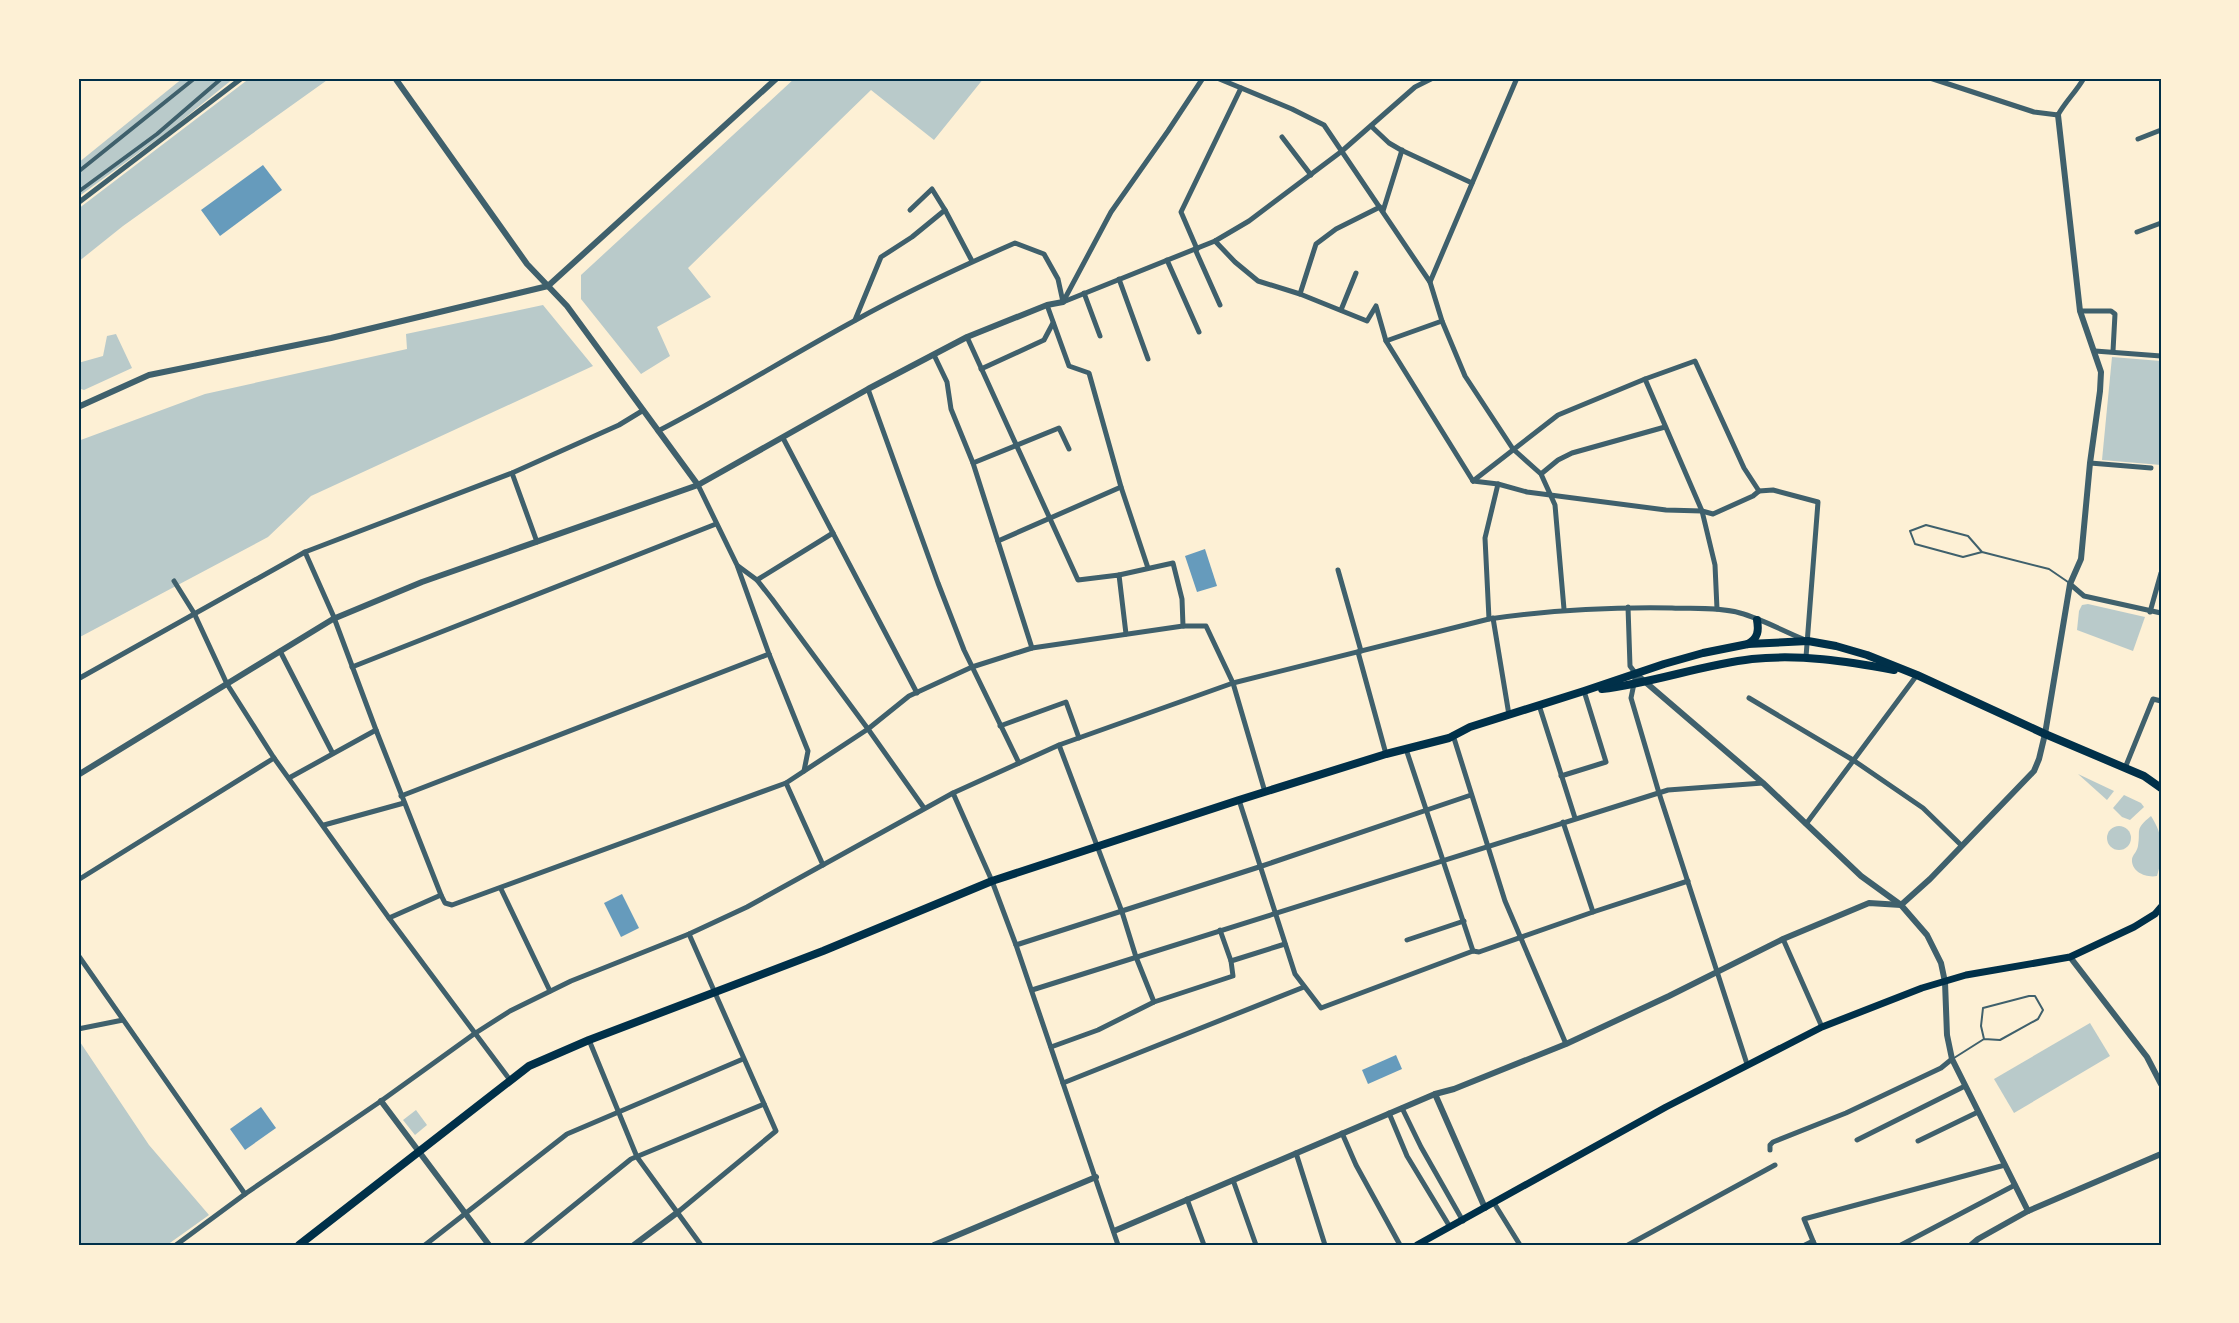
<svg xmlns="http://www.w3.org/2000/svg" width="2239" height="1323" viewBox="0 0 2239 1323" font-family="Raleway,sans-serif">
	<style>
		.green { fill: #b9caca }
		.water { fill: #669bbc }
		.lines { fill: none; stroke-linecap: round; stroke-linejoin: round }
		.service { stroke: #3f606c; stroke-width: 2 }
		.pedestrian { stroke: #3f606c; stroke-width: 4 }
		.minor { stroke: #3f606c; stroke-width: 5 }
		.tertiary { stroke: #3f606c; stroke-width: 6 }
		.secondary { stroke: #003049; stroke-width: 7 }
		.trunk { stroke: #003049; stroke-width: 8 }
		.neatline { fill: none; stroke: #003049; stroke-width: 2 }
	</style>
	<rect width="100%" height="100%" fill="#fdf0d5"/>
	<g class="green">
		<path d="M183,78H234L170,130L78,197V163Z"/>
		<path d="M250,78H330L123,226L78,262V209Z"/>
		<path d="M795,78H984L934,140L871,90L688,268L711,297L657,327L670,356L641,374L581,299V275Z"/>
		<path d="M543,305L593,366L311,496L268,537L78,638V441L205,394L407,349L406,334Z"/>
		<path d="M116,334L132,368L84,390L78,388V363L103,356L107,336Z"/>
		<path d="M2112,357L2161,361V465L2102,460Z"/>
		<path d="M2088,604L2145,617L2133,651L2077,630L2079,611L2082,605Z"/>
		<path d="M2078,774L2114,791L2107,800Z"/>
		<path d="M2124,795L2141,803L2144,807L2130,820L2122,817L2113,808Z"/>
		<path d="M2151,816C2164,836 2164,853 2157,876C2146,878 2131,872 2132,859C2133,854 2137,852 2138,846C2141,829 2134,830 2151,816Z"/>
		<circle cx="2119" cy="838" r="12"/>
		<path d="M2090,1023L2110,1056L2014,1113L1994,1079Z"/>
		<path d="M78,1039L149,1145L209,1215L167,1245H78Z"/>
		<path d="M416,1110L427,1125L415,1135L403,1120Z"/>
	</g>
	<g class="water">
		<path d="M263,165L282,190L220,236L201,210Z"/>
		<path d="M1205,549L1217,586L1197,592L1185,556Z"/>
		<path d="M622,894L639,928L621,937L604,903Z"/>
		<path d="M1396,1055L1402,1069L1368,1084L1362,1070Z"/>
		<path d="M261,1107L276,1128L245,1150L230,1129Z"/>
	</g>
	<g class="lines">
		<g class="service">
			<path d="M1982,552L1968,536L1926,525L1910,531L1915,544L1963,557L1982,552L2049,569L2068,582"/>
			<path d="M1954,1058L1984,1039L2000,1040L2038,1019L2043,1010L2035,996H2029L1983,1008L1981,1026L1984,1039"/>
		</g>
		<g class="pedestrian">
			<path d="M78,172L195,78"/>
			<path d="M78,192L157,134L222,78"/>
		</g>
		<g class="minor">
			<path d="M1217,78L1292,109L1324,125L1430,282L1517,78"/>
			<path d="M1930,78L2034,112L2058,115C2065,102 2076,92 2084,78"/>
			<path d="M1371,126L1389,143L1401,150L1472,183"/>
			<path d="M1282,137L1311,175"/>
			<path d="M2138,139L2161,130"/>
			<path d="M78,203L242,78"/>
			<path d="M910,210L932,189L945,210"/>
			<path d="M1383,211L1402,150"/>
			<path d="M2137,232L2161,223"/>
			<path d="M1215,241L1235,262L1258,281L1300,294L1367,321L1376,306L1386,341L1473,481"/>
			<path d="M1195,249L1220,305"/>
			<path d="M1197,249L1181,212L1241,88"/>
			<path d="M1167,260L1199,332"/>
			<path d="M1119,279L1148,359"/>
			<path d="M1430,282L1442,321L1465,376L1513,449L1541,474L1555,505L1564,609"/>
			<path d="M1084,293L1100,336"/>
			<path d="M1300,294L1316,244L1336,229L1380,207"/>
			<path d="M1063,302L1215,241L1249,221L1342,151L1415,87L1433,78"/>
			<path d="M1063,302L1111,212L1168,131L1203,78"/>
			<path d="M1047,305L1069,366L1089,373L1121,487L1148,568"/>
			<path d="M1341,310L1356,273"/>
			<path d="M2080,311H2111L2115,314L2113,351"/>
			<path d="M855,320L881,257L912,237L945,210L972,261"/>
			<path d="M967,337L1078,580L1119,575L1126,634"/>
			<path d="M1386,341L1442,321"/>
			<path d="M2095,351L2161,356"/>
			<path d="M934,355L947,382L951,409L973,463L1032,648"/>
			<path d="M981,369L1044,340L1053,323"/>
			<path d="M1645,379L1702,511L1715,565L1717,609"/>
			<path d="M868,389L938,583L964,650L1019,763"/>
			<path d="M658,431C724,397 788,357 854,321C906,292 960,267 1015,243L1044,254L1058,279L1063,302"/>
			<path d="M783,438L917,693"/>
			<path d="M973,463L1059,428L1069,449"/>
			<path d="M2090,463L2151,468"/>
			<path d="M512,473L537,542"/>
			<path d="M1541,474L1558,460L1572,453L1665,427"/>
			<path d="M1473,481L1558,415L1645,379L1695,361L1744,468L1759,491L1773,490L1818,502L1806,657"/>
			<path d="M1473,481L1498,484L1527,492L1666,510L1702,511L1713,514L1753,496L1759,491"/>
			<path d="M698,485L737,565L769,654L808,751L804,771"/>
			<path d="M998,541L1121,487"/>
			<path d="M305,552L333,615L376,730L441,895L445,903L452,905L786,783L868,729L909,696L972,667L1032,648L1183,626H1206L1233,683L1265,792"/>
			<path d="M738,566L757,580L772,599L868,729L924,808"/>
			<path d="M1338,570L1361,651"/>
			<path d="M1119,575L1173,563L1182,599L1183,626"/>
			<path d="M757,580L833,533"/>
			<path d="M174,581L194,613L227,684L274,758L389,918L510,1080"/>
			<path d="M2070,584L2084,596L2161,613"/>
			<path d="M1628,607L1630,666L1636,674L1631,698L1659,793L1747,1064"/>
			<path d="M2150,612L2161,573"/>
			<path d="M1493,618L1509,715"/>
			<path d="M1489,619L1485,538L1498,484"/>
			<path d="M280,651L332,752"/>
			<path d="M1358,652L1386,754"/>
			<path d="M352,667L716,524"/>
			<path d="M78,679L305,552L512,473L619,425L642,411"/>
			<path d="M1749,698L1853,760L1923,808L1961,845"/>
			<path d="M1539,705L1575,818"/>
			<path d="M1000,726L1066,702L1079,738"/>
			<path d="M1453,735L1505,901L1566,1044"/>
			<path d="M1059,745L1122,912L1136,957L1154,1002"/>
			<path d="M1406,749L1473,951"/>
			<path d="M2125,768L2153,699L2161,701"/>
			<path d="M1561,776L1606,762L1584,691"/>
			<path d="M289,778L376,730"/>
			<path d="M786,783L823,865"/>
			<path d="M953,793L992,881L1016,945L1118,1245"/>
			<path d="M401,796L769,654"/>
			<path d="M1239,800L1295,974L1321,1008L1473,951L1479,952L1593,912L1688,881"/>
			<path d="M1563,822L1593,912"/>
			<path d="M1806,824L1917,675"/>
			<path d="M324,825L404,803"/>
			<path d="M78,880L274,758"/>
			<path d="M501,889L550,991"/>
			<path d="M389,918L441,895"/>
			<path d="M1220,930L1231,961"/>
			<path d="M1783,939L1822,1027"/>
			<path d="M1407,940L1464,921"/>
			<path d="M1016,945L1259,867L1471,795"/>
			<path d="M78,955L245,1194"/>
			<path d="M1032,990L1668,790L1763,783"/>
			<path d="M78,1029L123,1020"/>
			<path d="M589,1040L637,1157L701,1245"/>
			<path d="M1051,1047L1098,1030L1154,1002L1233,976L1231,961L1285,944"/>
			<path d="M1063,1083L1304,987"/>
			<path d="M1402,1108L1421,1147L1463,1221"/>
			<path d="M1389,1113L1407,1156L1450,1227"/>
			<path d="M1342,1133L1356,1165L1400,1245"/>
			<path d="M1857,1140L1965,1086"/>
			<path d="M1918,1141L1978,1112"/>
			<path d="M1770,1150V1145L1773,1142L1846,1113L1941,1068L1952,1059"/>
			<path d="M1296,1153L1325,1245"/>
			<path d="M1233,1180L1256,1245"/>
			<path d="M1187,1199L1204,1245"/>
			<path d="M1494,1203L1520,1245"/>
			<path d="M678,1212L776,1131L689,934"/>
			<path d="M1813,1241L1804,1219L2005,1165"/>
			<path d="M176,1245L245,1194L381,1101L474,1034L510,1011L571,981L689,934L747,907L953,793L1059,745L1233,683L1489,619C1550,610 1610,607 1672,608C1694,609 1718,607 1740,613C1762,619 1783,631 1803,639"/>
			<path d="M425,1245L567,1134L743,1059"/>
			<path d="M525,1245L631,1159L764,1104"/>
			<path d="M1628,1245L1775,1165"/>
			<path d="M1805,1245L1813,1241L1815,1245"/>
			<path d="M1901,1245L2015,1185"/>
		</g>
		<g class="tertiary">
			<path d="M395,78L527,264L567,306L698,485"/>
			<path d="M78,407L149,375L331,338L548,286L777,78"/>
			<path d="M1636,674L1763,783L1861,876L1901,905L1927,935L1941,963L1945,982L1947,1035L1952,1059L2028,1211"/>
			<path d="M78,775L333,619L422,582L698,485L868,389L967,337L1047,305L1063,302"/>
			<path d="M2070,957L2147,1057L2161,1084"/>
			<path d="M381,1101L489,1245"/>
			<path d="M1485,1208L1435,1094L1454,1089L1566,1044L1669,996L1783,939L1869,903L1901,905L1930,879L2034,771L2039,759L2045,734L2070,584L2081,559L2090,463L2100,391L2101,372L2080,311L2058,115"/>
			<path d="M1114,1231L1435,1094"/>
			<path d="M634,1245L678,1212"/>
			<path d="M934,1245L1096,1177"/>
			<path d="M1971,1245L1978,1239L2028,1211L2161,1154"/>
		</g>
		<path class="secondary" d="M1417,1245L1666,1107L1822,1027L1922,988L1966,975L2070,957L2134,927L2155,914L2161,907"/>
		<g class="trunk">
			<path d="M1748,644C1758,638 1759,631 1757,620"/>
			<path d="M1602,689C1653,683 1701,665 1752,659C1800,654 1846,661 1894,670"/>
			<path d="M299,1245L529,1066L589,1040L823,951L992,881L1239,800L1386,754L1449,738L1470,727L1584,691L1664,664L1703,653L1748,644L1808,641L1836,646L1867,655L1917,675L2045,734L2144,776L2161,788"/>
		</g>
	</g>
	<rect width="2239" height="1323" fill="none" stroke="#fdf0d5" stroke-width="159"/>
	<rect x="80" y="80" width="2080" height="1164" class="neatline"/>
</svg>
